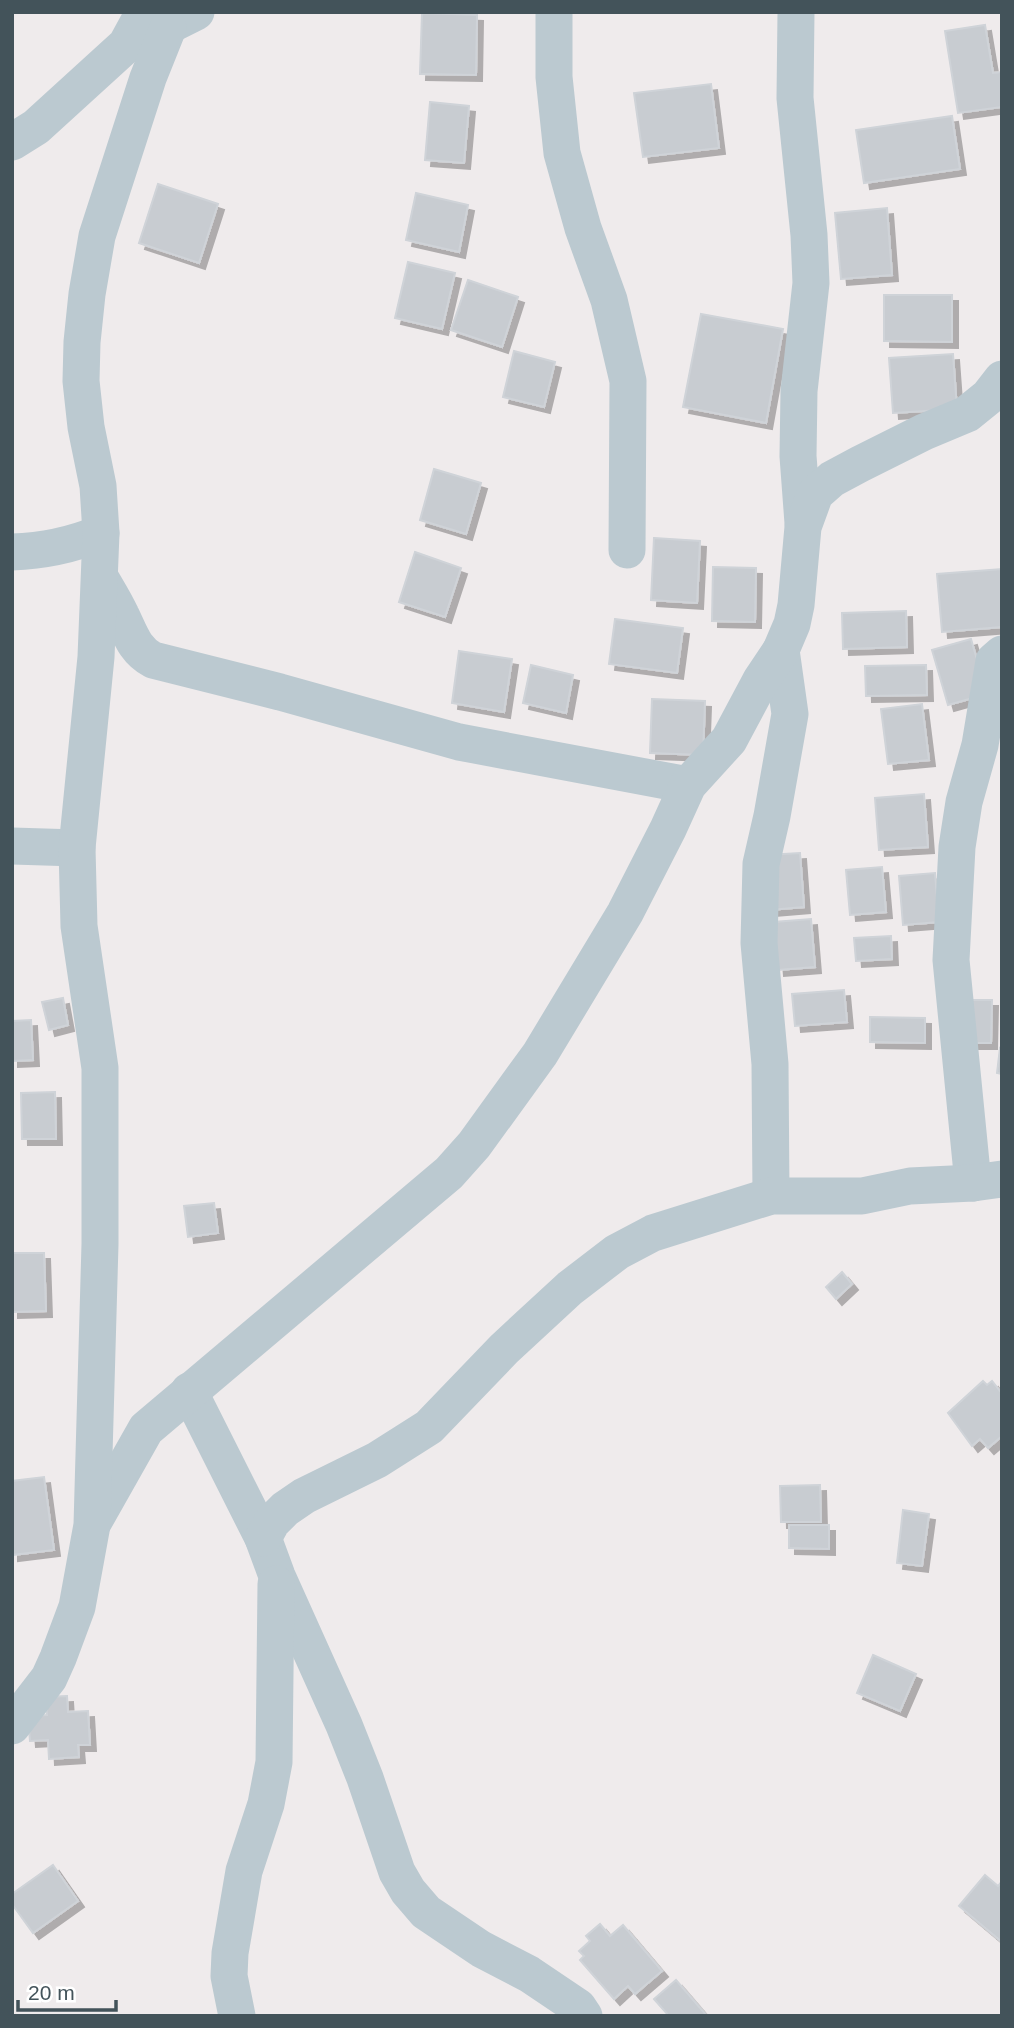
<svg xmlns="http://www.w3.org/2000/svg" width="1014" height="2028" viewBox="0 0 1014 2028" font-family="Helvetica,sans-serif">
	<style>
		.building { fill: #c8ccd1; stroke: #cfd3d8; stroke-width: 2; filter: url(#shadow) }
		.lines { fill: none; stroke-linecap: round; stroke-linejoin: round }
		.minor { stroke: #bbc9d0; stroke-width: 37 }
	</style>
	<defs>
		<filter id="shadow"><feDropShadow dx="6" dy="6" stdDeviation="0" flood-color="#0004"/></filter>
	</defs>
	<rect width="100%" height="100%" fill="#efebec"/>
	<g class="building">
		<path d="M422,13L477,15L476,75L420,74Z"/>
		<path d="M985,25L993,73L1002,72V107L958,113L945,31Z"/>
		<path d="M711,84L719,148L643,157L634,93Z"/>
		<path d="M430,102L469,106L464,163L425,160Z"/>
		<path d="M952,116L960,169L864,183L856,130Z"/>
		<path d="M158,184L218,204L199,263L139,243Z"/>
		<path d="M416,193L468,205L459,252L406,240Z"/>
		<path d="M887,208L892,275L841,279L835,213Z"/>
		<path d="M408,262L455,273L442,329L395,318Z"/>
		<path d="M468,280L518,297L502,347L451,330Z"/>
		<path d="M884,295H952V342L884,341Z"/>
		<path d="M701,314L783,329L766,423L683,407Z"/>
		<path d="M514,351L555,362L544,407L503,397Z"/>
		<path d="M953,354L957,409L893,413L889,358Z"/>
		<path d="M434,469L481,483L466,534L420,520Z"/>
		<path d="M654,538L700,541L697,603L651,600Z"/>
		<path d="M415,552L461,568L445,617L399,602Z"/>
		<path d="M713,567L756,568L755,622L712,621Z"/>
		<path d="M1002,569V627L942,632L937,574Z"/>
		<path d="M906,611L907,647L843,649L842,613Z"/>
		<path d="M615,619L683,628L677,673L609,664Z"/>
		<path d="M971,639L987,694L948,705L932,650Z"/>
		<path d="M459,651L512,659L504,712L452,703Z"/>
		<path d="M531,665L573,675L566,713L523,703Z"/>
		<path d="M926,665L927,695L866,696L865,666Z"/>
		<path d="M652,699L705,701L703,755L650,753Z"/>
		<path d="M922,704L929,760L888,764L881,709Z"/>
		<path d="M924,794L928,847L879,850L875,798Z"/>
		<path d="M800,853L804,907L770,910L766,855Z"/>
		<path d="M882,867L886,912L850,915L846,870Z"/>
		<path d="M935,873L939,922L903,925L899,876Z"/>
		<path d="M811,919L815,967L778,970L774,922Z"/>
		<path d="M891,936L892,959L856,961L854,938Z"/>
		<path d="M844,990L847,1022L795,1026L792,994Z"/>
		<path d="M63,998L68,1025L49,1030L42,1002Z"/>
		<path d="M969,1000H992L991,1043H968Z"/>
		<path d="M870,1017L925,1018V1043L870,1042Z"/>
		<path d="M31,1020L33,1060L12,1061V1021Z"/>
		<path d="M1000,1048L1002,1049V1074L997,1073Z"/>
		<path d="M55,1092L56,1139H22L21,1093Z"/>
		<path d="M214,1203L218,1233L188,1237L184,1206Z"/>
		<path d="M12,1253H44L46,1311L12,1312Z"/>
		<path d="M842,1272L852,1284L836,1299L826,1287Z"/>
		<path d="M983,1381L987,1385L992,1381L1000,1391L1002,1390V1436L988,1448L980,1439L972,1446L948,1413Z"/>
		<path d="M44,1477L54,1550L12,1555V1481Z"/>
		<path d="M820,1485L821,1522H781L780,1486Z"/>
		<path d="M903,1510L929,1514L922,1566L897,1563Z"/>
		<path d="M789,1525H829V1549L789,1548Z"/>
		<path d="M873,1655L916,1674L900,1711L857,1693Z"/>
		<path d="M67,1696L68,1712L88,1711L90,1745H78L79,1757L49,1759L48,1740L30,1741L28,1716L47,1715L45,1697Z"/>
		<path d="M53,1865L78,1901L33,1933L12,1904V1894Z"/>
		<path d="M985,1875L998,1886L1002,1881V1942L959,1906Z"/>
		<path d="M600,1924L610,1936L623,1925L662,1971L635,1994L628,1986L614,1999L580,1960L584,1956L579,1951L590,1941L586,1936Z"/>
		<path d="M676,1980L707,2016H669L654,1999Z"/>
	</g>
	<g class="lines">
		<g class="minor">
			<path d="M554,12V77L562,153L583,228L609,300L628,381L627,550"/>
			<path d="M796,12L795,98L809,235L811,283L799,391L798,456L803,523"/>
			<path d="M146,37L196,12"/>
			<path d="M12,142L36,127L126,45L144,12"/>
			<path d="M12,552C44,551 72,545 101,533"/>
			<path d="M101,579C108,591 115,602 121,615C130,633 134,650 153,660L280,692L459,742L688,785"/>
			<path d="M12,846L77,848"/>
			<path d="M973,1183L951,960L957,847L964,802L980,745L994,661L1002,654"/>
			<path d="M771,1196L770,1064L759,943L761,864L772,816L790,714L781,650"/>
			<path d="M189,1391L263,1538L277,1576L344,1725L365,1778L397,1872L408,1891L426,1912L481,1949L529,1974L578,2007L584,2016"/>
			<path d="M94,1521L146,1429L449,1173L474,1145L540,1054L625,913L668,829L688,785L729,740L761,680L781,650L792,624L796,605L803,527L815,494L832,479L860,464L924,432L967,414L988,397L1002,379"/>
			<path d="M263,1538L272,1522L285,1509L304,1496L377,1460L429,1427L504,1349L570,1288L617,1252L653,1233L771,1196H862L910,1186L973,1183L1002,1179"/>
			<path d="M12,1726L49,1678L58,1658L77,1607L92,1525L100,1244V1068L79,926L77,848L96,657L101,533L98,486L86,427L81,381L82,342L87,294L97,236L148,78L168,28"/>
			<path d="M237,2016L229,1976L230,1953L244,1871L266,1804L274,1762L276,1584"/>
		</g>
	</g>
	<rect width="1014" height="2028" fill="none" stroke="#43535a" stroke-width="28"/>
	<path d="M18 2000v10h98v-10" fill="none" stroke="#43535a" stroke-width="3.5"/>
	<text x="28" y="2000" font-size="21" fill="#43535a" stroke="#ffffff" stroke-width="5" paint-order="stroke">20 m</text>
</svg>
